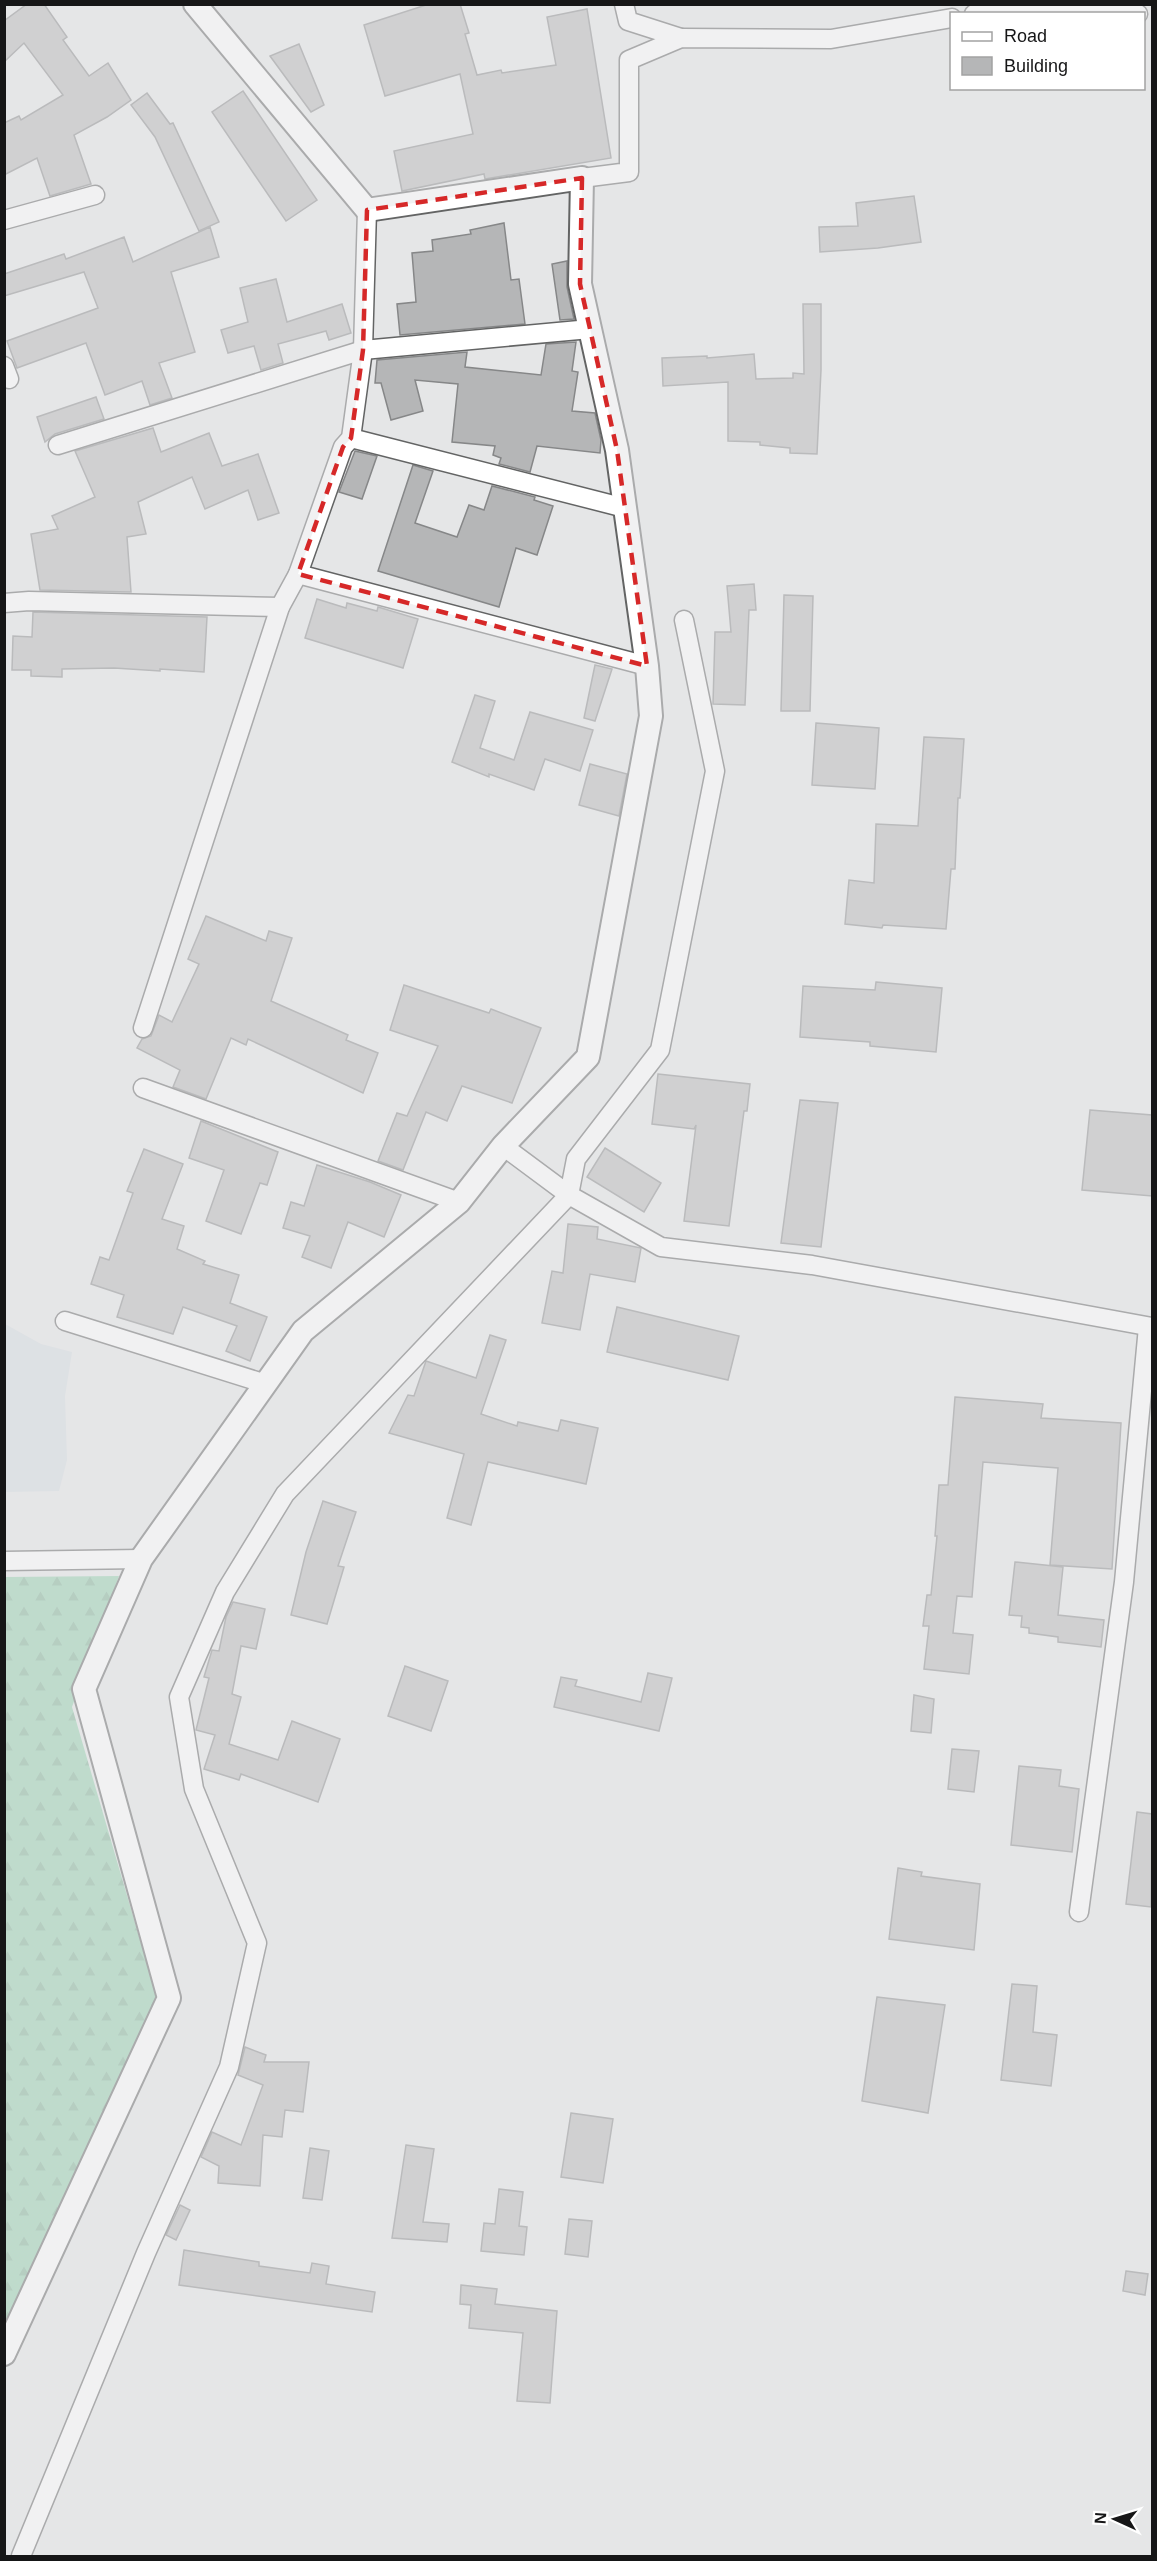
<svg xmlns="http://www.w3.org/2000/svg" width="1157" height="2561" viewBox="0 0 1157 2561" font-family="Helvetica,sans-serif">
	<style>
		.built { fill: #d3dbe0 }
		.forest { fill: url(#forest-firs) }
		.building { fill: #b5b6b7; stroke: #868788; stroke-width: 1.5 }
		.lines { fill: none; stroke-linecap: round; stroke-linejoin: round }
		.minor-casing { stroke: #636464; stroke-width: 21 }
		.tertiary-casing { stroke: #636464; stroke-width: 26 }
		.minor { stroke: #fff; stroke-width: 18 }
		.tertiary { stroke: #fff; stroke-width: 22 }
		.marked { fill: none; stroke: #d62828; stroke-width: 4.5; stroke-dasharray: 12 8; stroke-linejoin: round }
	</style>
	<defs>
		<pattern id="forest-firs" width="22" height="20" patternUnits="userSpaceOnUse" patternTransform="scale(1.5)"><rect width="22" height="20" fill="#91cfac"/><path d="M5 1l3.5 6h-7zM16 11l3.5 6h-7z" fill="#7cb193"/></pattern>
	</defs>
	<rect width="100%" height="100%" fill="#e5e6e7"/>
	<path class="built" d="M5,1324L41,1344L72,1352L65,1396L67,1460L59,1491L5,1492Z"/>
	<path class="forest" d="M119,1576L72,1707L159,2005L5,2346V1577Z"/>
	<g class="building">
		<path d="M27,4H44L67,37L63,40L89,76L108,63L131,100L107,117L74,135L91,184L50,196L37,158L4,175V123L19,116L21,120L63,95L24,43L4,62V21Z"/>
		<path d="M429,4H460L469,33L465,34L477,75L501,70L502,73L556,65L547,17L587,9L611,158L485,179L484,174L402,191L394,151L473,134L460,74L385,96L364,25Z"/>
		<path d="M299,44L324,105L311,112L270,56Z"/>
		<path d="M243,91L317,200L286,221L212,112Z"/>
		<path d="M147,93L170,124L173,123L219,222L199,231L155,137L131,105Z"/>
		<path d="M914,196L921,242L878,248L820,252L819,227L858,226L856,203Z"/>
		<path d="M504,223L511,280L519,279L525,324L400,335L397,304L416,302L412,253L433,251L432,240L471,234L470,230Z"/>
		<path d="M210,227L219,257L171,272L195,352L159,363L172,398L150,405L142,381L105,395L86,343L17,368L7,341L98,308L84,272L4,296V274L64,254L66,259L124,237L133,262Z"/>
		<path d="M567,261V287L574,319L560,320L552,264Z"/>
		<path d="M276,279L287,322L342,304L351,333L329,340L326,331L278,344L283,363L261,370L254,346L228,353L221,330L248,322L240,288Z"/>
		<path d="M803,304H821V370L817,454L790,453V448L760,445V442L728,441V382L663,386L662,358L707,356V358L754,354L756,379L793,378V373L804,374Z"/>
		<path d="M576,342L572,371L578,372L572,411L595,413L601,440L600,453L537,446L530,472L499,464L501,458L493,455L495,446L452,442L458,384L415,380L423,411L391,420L381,383H375L377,360L467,352L465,367L541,375L546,344Z"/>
		<path d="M96,397L104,419L55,434L45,442L37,417Z"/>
		<path d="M153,428L161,452L209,433L222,466L258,454L279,513L258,520L248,490L205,509L192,477L138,502L146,534L127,537L131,592L40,590L31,534L58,529L52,516L95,497L75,451Z"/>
		<path d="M355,451L377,456L362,499L339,492Z"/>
		<path d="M413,465L433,471L415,523L457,537L469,505L484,510L492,486L535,497L534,500L553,506L537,555L516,548L499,607L378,571Z"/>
		<path d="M754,584L756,610H749L745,705L713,704L715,632H731L727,586Z"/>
		<path d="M784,595L813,596L810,711H781Z"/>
		<path d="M317,599L346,608L347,603L377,611L378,607L418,619L403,668L305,638Z"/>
		<path d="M33,612L207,617L204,672L160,669V671L114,668L62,669V677L31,676V670H12L13,636L32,637Z"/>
		<path d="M595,665L612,669L595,721L584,718Z"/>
		<path d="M475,695L495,701L480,748L514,760L530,712L593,730L580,771L545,759L534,790L489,774V777L452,762Z"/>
		<path d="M816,723L879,728L875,789L812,785Z"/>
		<path d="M924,737L964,739L960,798H958L955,869H951L946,929L883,925L882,928L845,924L849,880L874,883L876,824L918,826Z"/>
		<path d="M590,764L627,774L619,816L579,805Z"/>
		<path d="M206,916L266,941L269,931L292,938L271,1001L348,1035L346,1040L378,1053L363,1093L248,1039L246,1045L231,1038L206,1099L173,1087L180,1070L137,1048L142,1039L151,1036L159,1015L172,1022L199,964L188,959Z"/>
		<path d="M876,982L942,988L936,1052L870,1046V1042L800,1037L803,986L875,990Z"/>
		<path d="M404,985L489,1013L491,1009L541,1028L512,1103L462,1086L447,1121L426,1112L403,1170L378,1161L397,1113L407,1116L438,1046L390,1030Z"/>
		<path d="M658,1074L750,1084L747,1111H744L729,1226L684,1221L696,1125L694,1129L652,1124Z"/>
		<path d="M800,1100L838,1103L821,1247L781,1243Z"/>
		<path d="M1090,1110L1152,1115V1196L1082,1190Z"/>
		<path d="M201,1121L278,1152L267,1185L260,1183L241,1234L206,1221L224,1170L189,1158Z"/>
		<path d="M605,1148L661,1183L644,1212L587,1177Z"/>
		<path d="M144,1149L183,1164L162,1219L184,1226L177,1249L205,1261L203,1264L239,1275L230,1303L267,1317L250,1361L226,1351L237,1326L183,1307L173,1334L117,1317L124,1295L91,1284L100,1257L109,1260L133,1193L127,1191Z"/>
		<path d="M317,1165L370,1182L401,1195L384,1237L348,1222L331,1268L302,1257L310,1236L283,1228L291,1202L304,1206Z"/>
		<path d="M568,1224L598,1227L597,1239L641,1248L635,1282L590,1274L580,1330L542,1323L552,1271L563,1273Z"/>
		<path d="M617,1307L739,1336L728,1380L607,1352Z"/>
		<path d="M490,1335L506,1340L481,1414L517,1426L518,1422L558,1431L561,1420L598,1428L586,1484L488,1462L471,1525L447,1518L464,1454L389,1433L408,1395L414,1396L426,1361L476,1378Z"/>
		<path d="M955,1397L1043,1404L1041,1418L1121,1423L1112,1569L1050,1565L1058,1468L983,1462L972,1597L957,1596L953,1633L973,1635L969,1674L924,1669L929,1626H923L927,1595H931L937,1536H935L939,1485H948Z"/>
		<path d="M323,1501L356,1512L338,1566L344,1567L327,1624L291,1615L306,1552Z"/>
		<path d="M1015,1562L1063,1567L1058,1615L1104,1620L1101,1647L1058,1642V1637L1029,1633V1628L1021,1627L1022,1616L1009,1615Z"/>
		<path d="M233,1602L265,1609L256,1649L241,1646L232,1694L241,1697L229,1744L278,1760L292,1721L340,1739L318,1802L241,1774L239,1780L204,1769L215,1735L196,1730L209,1678L204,1677L212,1650L219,1651L226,1617Z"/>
		<path d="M405,1666L448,1681L431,1731L388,1716Z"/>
		<path d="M648,1673L672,1678L659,1731L554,1707L561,1677L577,1680L575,1686L641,1702Z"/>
		<path d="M914,1695L934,1699L931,1733L911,1731Z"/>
		<path d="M952,1749L979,1751L974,1792L948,1789Z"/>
		<path d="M1019,1766L1061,1770L1059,1786L1079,1789L1072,1852L1011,1845Z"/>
		<path d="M1137,1812L1152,1814L1151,1907L1126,1904Z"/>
		<path d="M898,1868L922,1872L921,1876L980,1884L974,1950L889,1939Z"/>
		<path d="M1012,1984L1037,1986L1033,2032L1057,2035L1051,2086L1001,2080Z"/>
		<path d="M877,1997L945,2005L928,2113L862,2101Z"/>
		<path d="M245,2047L266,2055L264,2062H309L303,2112L285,2110L282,2137L263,2135L260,2186L218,2183L219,2166L201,2157L212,2132L241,2145L263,2085L238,2075Z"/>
		<path d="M571,2113L613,2119L603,2183L561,2177Z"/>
		<path d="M406,2145L434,2149L423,2222L449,2224L447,2242L392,2238Z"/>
		<path d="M310,2148L329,2151L322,2200L303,2198Z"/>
		<path d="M499,2189L523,2192L519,2226L527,2227L524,2255L481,2251L484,2223L495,2224Z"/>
		<path d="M180,2205L190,2210L176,2240L166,2235Z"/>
		<path d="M569,2219L592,2221L588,2257L565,2254Z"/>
		<path d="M184,2250L259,2262V2266L310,2273L312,2263L329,2266L326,2284L375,2292L372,2312L179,2285Z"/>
		<path d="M1126,2271L1148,2274L1145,2295L1123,2291Z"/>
		<path d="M461,2285L497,2289L495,2304L557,2311L550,2403L517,2401L523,2333L469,2328L471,2305L460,2304Z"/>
	</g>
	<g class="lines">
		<defs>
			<g id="minor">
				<path d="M624,4L628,21L681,38"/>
				<path d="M974,14L1012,7L1138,14"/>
				<path d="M582,178L629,172V60L681,38L831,39L952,18"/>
				<path d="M4,220L95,195"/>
				<path d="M4,366L9,379"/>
				<path d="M351,438L625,508"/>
				<path d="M58,445L363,350L590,329"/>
				<path d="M298,574L647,666"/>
				<path d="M4,603L29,601L280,607"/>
				<path d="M143,1028L280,607L298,574L343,447L351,438L363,350L367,210"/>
				<path d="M143,1088L459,1202"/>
				<path d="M503,1146L569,1195L661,1247L812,1265L1152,1327"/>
				<path d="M65,1321L266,1384"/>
				<path d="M4,1561L141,1559"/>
				<path d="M1079,1912L1124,1582L1148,1327"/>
				<path d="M21,2556L146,2253L229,2067L257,1943L194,1789L179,1697L225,1592L285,1494L569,1195L576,1159L660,1050L715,771L684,620"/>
			</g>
			<path id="tertiary" d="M4,2354L169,1998L84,1689L141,1559L303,1331L459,1202L503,1146L588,1057L651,716L647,666L617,450L580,284L582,178L367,210L195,4"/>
		</defs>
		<use href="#minor" class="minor-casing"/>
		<use href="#tertiary" class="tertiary-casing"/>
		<use href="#minor" class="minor"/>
		<use href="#tertiary" class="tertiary"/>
	</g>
	<path d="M0 0H1157V2561H0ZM582,178L580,284L617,450L647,666L298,574L343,447L351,438L363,350L367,210Z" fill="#e5e6e7" fill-opacity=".55" fill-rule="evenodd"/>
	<path class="marked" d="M582,178L580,284L617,450L647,666L298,574L343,447L351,438L363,350L367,210Z"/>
	<rect width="1157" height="2561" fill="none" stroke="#161617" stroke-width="12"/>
	<rect x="950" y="12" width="195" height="78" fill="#ffffff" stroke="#a2a2a2" stroke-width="1.5"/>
	<rect x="962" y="32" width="30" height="9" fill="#ffffff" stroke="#a2a2a2" stroke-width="1.5"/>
	<text x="1004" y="42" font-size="18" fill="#161617">Road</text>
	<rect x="962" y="57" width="30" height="18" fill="#b5b6b7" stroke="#a2a2a2" stroke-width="1.5"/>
	<text x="1004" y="72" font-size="18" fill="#161617">Building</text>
	<g transform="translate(1115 2519) rotate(274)" stroke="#ffffff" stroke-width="4.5" paint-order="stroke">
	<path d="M0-4.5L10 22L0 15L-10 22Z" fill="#161617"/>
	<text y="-9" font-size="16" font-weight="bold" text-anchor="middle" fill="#161617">N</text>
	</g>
</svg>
